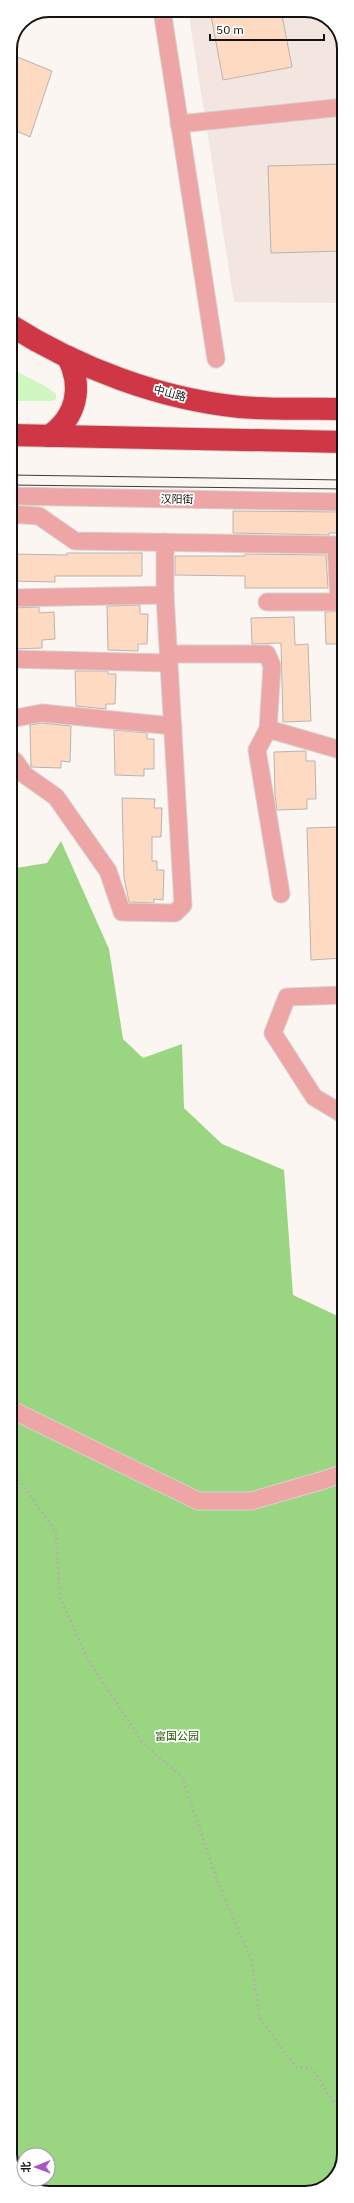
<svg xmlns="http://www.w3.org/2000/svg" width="354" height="2203" viewBox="0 0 354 2203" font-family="'IBM Plex Sans','Noto Sans SC',sans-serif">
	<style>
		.built { fill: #f3e6e0 }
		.green { fill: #cff7bf }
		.forest { fill: #9ad681; fill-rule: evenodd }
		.building { fill: #fedac2; stroke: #b9b4b0 }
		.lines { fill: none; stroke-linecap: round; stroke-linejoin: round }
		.minor-casing { stroke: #d7d2cf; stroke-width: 19 }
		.highway-casing { stroke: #d7d2cf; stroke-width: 24 }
		.path { stroke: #b4afad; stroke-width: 2.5; stroke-dasharray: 2 3; stroke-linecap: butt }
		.minor { stroke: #eda6a5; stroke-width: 17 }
		.highway { stroke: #cf3646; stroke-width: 22 }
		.tram { stroke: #3e3c3a; stroke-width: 1 }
		.labels { text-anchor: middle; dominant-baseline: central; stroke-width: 3.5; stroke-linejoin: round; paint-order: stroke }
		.street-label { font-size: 11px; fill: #141211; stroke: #fff }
		.park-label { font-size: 11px; fill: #245900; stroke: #fff }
		.rim { fill: none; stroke: #141211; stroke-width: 2 }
	</style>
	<rect width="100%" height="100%" fill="#fcf6f3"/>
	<path class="built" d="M188,10H310L333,22L344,44V303L234,302Z"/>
	<path class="green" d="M10,368L45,386L56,394V399L52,401H10Z"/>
	<path class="forest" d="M61,841L109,949L123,1039L143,1058L182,1044L184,1108L222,1144L284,1170L293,1295L344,1319V2154L334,2180L310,2193H44L21,2181L10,2159V869L47,863ZM24,2155H48V2179H24Z"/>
	<g class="building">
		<path d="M210,10H281L292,67L223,80Z"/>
		<path d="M10,54L52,71L30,137L10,128Z"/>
		<path d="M344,164V251L271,253L268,166Z"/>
		<path d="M233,511L344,512V533H329V535L233,533Z"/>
		<path d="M67,553H142V576H55V582L10,581V554L67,555Z"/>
		<path d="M245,554L326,555L328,588H245V576L175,575V556H245Z"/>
		<path d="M140,605V614H148L147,644H138V651L108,650L107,606Z"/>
		<path d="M39,607V613L54,612L55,639L42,640V648L14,649L11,608Z"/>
		<path d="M344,611V644H326L325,612Z"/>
		<path d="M294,617L295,645L308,644L311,721L283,722L281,643L252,644L251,618Z"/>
		<path d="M75,671H108V674H116L115,704H106V709L76,706Z"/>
		<path d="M42,723L71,726L70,762L61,761V768L31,767L30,725Z"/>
		<path d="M114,730L147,733V739H154V769H144V776L115,775Z"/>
		<path d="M306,751V761H315L316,799H307V809L277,810L275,796L274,752Z"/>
		<path d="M122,798L155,799L154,808H162L161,837H152V861H157V870H164L163,900L154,899V903L129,902L124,878Z"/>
		<path d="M338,827L342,958L311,960L307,828Z"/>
	</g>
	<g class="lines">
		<defs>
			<g id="minor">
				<path d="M162,10L216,359"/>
				<path d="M179,124L344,107"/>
				<path d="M10,496L344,502"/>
				<path d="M10,514L39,516L75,541L336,545L339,602H267"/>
				<path d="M10,598L165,595"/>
				<path d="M168,654H267L272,666L268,729L257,750L281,894"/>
				<path d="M10,659L169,663"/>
				<path d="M10,719L42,713L173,726"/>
				<path d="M268,729L344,751"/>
				<path d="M10,758L15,761L25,775L56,797L108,871L122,912L175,913L183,905L165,595V542"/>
				<path d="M344,995L287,997L273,1033L314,1097L344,1115"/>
				<path d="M10,1409L198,1501H251L324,1480L344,1473"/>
			</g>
			<g id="highway">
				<path d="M10,325C78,368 160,399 240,407C274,410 310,408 344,409"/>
				<path d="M10,435L344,442"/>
				<path d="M49,436C77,417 83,387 68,357"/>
			</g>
		</defs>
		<use href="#minor" class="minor-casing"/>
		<use href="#highway" class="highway-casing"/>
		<g class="path">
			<path d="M341,318H344"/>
			<path d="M10,1467L56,1532L60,1597L87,1658L143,1743L182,1777L219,1885L251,1959L260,2019L296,2067L313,2069L332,2100L344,2111"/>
		</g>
		<use href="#minor" class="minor"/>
		<use href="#highway" class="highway"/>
		<g class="tram">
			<path d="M10,475L344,480"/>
			<path d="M10,485L344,489"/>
		</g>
	</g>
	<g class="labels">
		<g class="street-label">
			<text transform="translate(170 393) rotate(15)">中山路</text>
			<text transform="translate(177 499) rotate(1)">汉阳街</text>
		</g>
		<g class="park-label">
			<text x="177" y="1736">富国公园</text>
		</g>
	</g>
	<path d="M0 0H354V2203H0ZM49 17H305A32 32 0 0 1 337 49V2154A32 32 0 0 1 305 2186H49A32 32 0 0 1 17 2154V49A32 32 0 0 1 49 17Z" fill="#fff" fill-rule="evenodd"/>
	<path class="rim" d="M49 17H305A32 32 0 0 1 337 49V2154A32 32 0 0 1 305 2186H49A32 32 0 0 1 17 2154V49A32 32 0 0 1 49 17Z"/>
	<g transform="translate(36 2167) rotate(269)"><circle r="19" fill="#ffffff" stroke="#a1a0a0"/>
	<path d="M0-3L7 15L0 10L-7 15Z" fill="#aa55c3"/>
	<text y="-6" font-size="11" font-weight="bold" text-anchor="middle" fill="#141211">北</text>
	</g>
	<path d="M210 34v6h114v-6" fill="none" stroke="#141211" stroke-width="2"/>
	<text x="216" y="34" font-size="12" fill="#141211" stroke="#ffffff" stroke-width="3" paint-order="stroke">50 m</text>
</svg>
